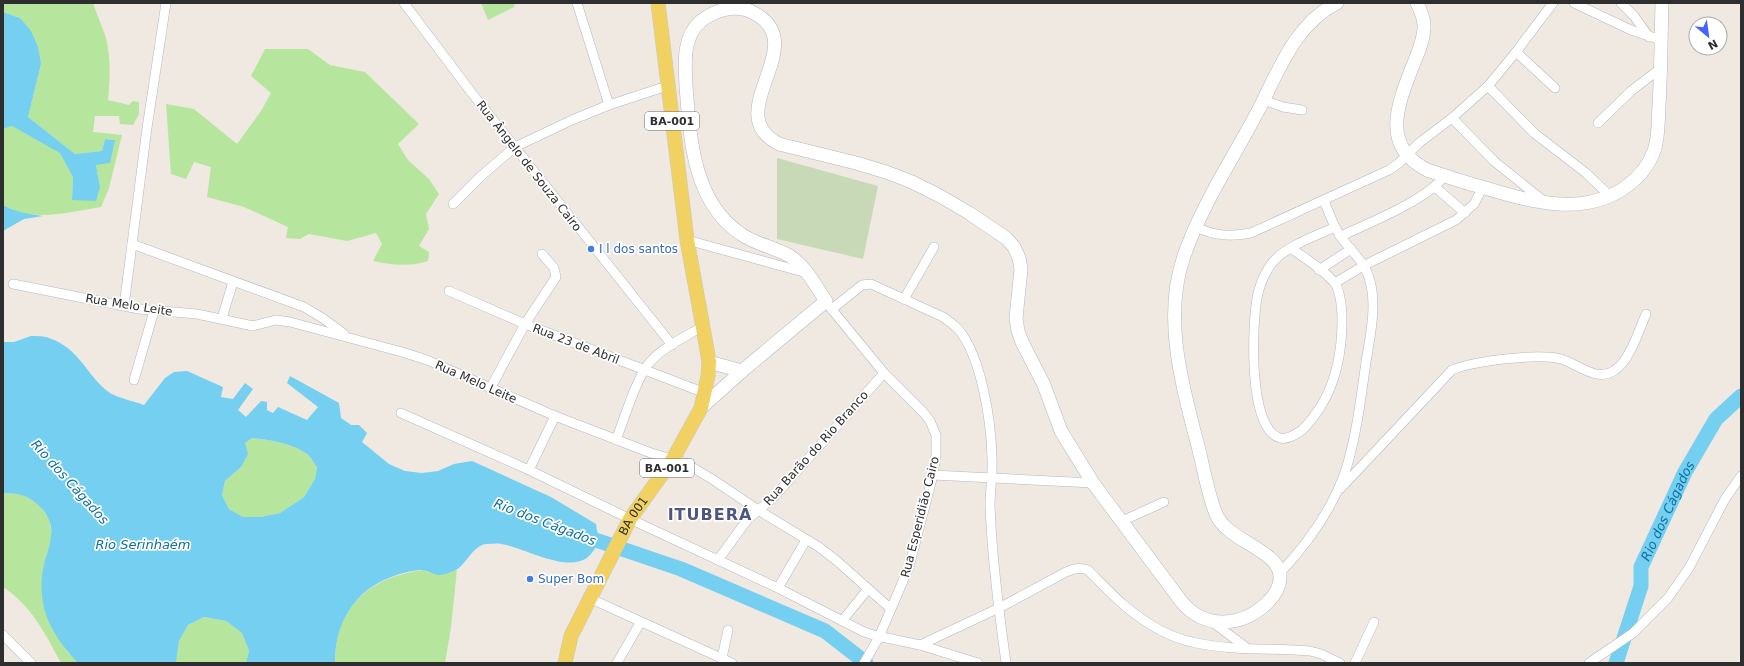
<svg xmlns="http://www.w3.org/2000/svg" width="1744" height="666" viewBox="0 0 1744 666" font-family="'DejaVu Sans',sans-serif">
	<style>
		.green { fill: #b6e59e }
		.cemetery { fill: #c8d9b8 }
		.water { fill: #75cff0; fill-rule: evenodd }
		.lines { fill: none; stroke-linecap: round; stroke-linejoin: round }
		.river { stroke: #75cff0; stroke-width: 15 }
		.minor-casing { stroke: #b4b7c1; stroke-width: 10 }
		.secondary-casing { stroke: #b4b7c1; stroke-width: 14 }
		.primary-casing { stroke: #c9c9c9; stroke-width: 15 }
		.minor { stroke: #fff; stroke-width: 9 }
		.secondary { stroke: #fff; stroke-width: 13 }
		.primary { stroke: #f2d163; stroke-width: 14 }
		.shop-dot { fill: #3f7fe0; stroke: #fff; stroke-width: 1.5 }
		.labels { text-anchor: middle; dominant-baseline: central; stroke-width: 3.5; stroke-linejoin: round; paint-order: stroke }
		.shield { fill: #fff; stroke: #6d6d6d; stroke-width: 1 }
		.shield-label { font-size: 11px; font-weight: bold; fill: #2e2e2e }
		.street-label { font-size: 12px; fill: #2e2e2e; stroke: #fff }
		.shop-label { font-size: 12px; fill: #366cbe; stroke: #fff; text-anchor: start }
		.water-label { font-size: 13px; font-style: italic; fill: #0d6fa3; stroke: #fff }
		.district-label { font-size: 16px; font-weight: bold; letter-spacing: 1px; fill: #4d5680; stroke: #fff }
	</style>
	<rect width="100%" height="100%" fill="#efe9e1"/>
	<g class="green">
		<path d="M3,3H93C97,15 102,26 106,38C111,59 110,79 108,100L129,105L133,101L139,102V114L133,125L120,124L119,116H95L93,132L122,135L109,188L101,207C69,212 32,223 3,205V129L12,126L60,152L73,177L72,200L100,187L96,165L115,140L105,139L102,151L75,154L28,117L41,64L20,18L3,12Z"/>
		<path d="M481,3H515L514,7L488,20Z"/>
		<path d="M265,49H308L330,65L365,72L419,124L398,144L408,160L429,179L439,194L426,214L429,229L419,246L429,252L428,261C409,267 392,265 373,261L382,244L376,233L347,241L309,234L300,239L286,238L288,227L244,207L207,197L211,167L194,162L186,179L171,174L166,104L194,109L237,144L261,111L271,93L251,76Z"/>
		<path d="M252,438C270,440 292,443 307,454C311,457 314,463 317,467L315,479L304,497L280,513L261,517H243L229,509L222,495L225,481L241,467L245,443Z"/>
		<path d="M3,493L21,494L37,503L49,518L52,535L43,570L67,651L78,663H61C46,635 31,605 3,587Z"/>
		<path d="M423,570L440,575L457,570L451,627L445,663H335C335,607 369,577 423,570Z"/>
		<path d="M204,617L226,621L242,633L249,651L246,663H176L179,641L188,625Z"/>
	</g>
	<path class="cemetery" d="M777,158L878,186L863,259L777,239Z"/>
	<g class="water">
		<path d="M3,12L20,18L31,31L38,47L41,64L28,117L75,154L102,151L105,139L115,140L110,163L96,165L100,187L96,201L72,200L73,177L60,153L12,126L3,129Z"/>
		<path d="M3,205C15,212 29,214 43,216L24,219L3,231Z"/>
		<path d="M31,336C37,336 44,336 49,338C81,349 86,376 110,393C116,397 136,402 144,405L165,378L174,372L187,371L223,387L221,397L233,399L245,383L253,389L238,410L246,417L261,401L267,402V410L273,413L278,407L307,420L318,407L287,383L290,376L339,403L341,418L351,425H359L367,433L362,442L389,464L405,471L422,473L438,471L454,464L472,461L551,497L596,524L599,542C596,547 592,553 588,557C567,574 524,547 501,544C497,543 491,544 486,544C472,546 465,567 454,571C450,572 444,575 440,575C433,575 427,569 419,570C367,577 335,610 335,663H246L249,651L242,633L226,621L204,617L188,625L179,641L176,663H78C63,647 47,626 43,603C41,592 41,580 43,569C45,558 50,547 51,536C54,518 38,500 21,495C16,493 9,494 3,493V342H14ZM252,438C270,440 292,443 307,454C311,457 314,463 317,467L315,479L304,497L280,513L261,517H243L229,509L222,495L225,481L241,467L248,454L245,443Z"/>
	</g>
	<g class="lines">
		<g class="river">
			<path d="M581,535L681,569L825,631L866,663"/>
			<path id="s1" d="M1616,663L1641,586V567L1685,472L1716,419L1741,396"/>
		</g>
		<defs>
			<g id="minor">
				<path d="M404,3L471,92L672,345"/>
				<path d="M577,3L609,105"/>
				<path d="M1574,3L1631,30L1661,40"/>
				<path d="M1621,3L1634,16L1649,37"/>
				<path d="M1516,52L1555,88"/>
				<path d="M1488,86L1534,133L1586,173L1610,196"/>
				<path d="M1264,100L1283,107L1302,110"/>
				<path d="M1452,118L1495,162L1545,202"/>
				<path d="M1598,123L1631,91L1661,68"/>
				<path d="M1435,187L1465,213"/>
				<path d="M453,204L480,177L515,147L572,120L609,105L667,86"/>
				<path d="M1196,227C1215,236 1230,237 1251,233L1389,170L1399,163L1419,143L1452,118L1488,86L1516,52L1553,3"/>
				<path d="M1341,236C1367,224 1429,199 1444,176"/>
				<path d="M687,240L807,273"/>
				<path d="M132,244L304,307L324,319L344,334"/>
				<path d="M1291,248C1304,258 1331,274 1337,287C1341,297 1342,309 1342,320C1342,351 1337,380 1321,406C1315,415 1310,423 1302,430C1296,434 1288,440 1280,438C1247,429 1252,319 1258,293C1261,282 1266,271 1272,263C1286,246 1316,236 1335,227"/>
				<path d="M1319,270L1351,249"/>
				<path d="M1335,283L1363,266L1456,220L1474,204L1483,187"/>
				<path d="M13,284L139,309L197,314L253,326L276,320L290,322L402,352L427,360L555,416L651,453L685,463L712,479L758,510L819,547L837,561L891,609"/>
				<path d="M449,291L525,324L705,393"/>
				<path d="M904,299L934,247"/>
				<path d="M124,306L147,128L166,3"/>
				<path d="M829,306L884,373L923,412L930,421L936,435V454L933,475L909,567L879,637L864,663"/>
				<path d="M832,309L862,285L871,284L943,317C949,321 954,325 959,330C982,359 991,421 992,458C993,474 990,490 990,506C992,558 999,611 1006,663"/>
				<path d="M222,318L233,282"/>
				<path d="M134,380L154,311"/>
				<path d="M490,389L525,324L556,277L554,268L542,254"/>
				<path d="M401,413L529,470L630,519L778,588L864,632L877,636L920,645L978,663"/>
				<path d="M616,440C624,420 636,379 649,363C663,347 685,337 703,326"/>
				<path d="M529,470L555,416"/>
				<path d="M933,475L1093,483"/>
				<path d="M1340,489L1452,370C1473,361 1538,353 1561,359C1578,364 1597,383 1615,370C1630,360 1639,330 1646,314"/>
				<path d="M1122,521L1164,502"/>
				<path d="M718,560L747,520L774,497L884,373"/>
				<path d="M1280,573C1308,543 1335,505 1347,466C1357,432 1361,397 1366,362C1370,336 1377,307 1370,281C1366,263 1351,251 1340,236C1333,225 1329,212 1324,201"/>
				<path d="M778,588L806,540"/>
				<path d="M589,598L732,663"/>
				<path d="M842,621L868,589"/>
				<path d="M1211,621L1247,648"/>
				<path d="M3,635L31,663"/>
				<path d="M920,645L999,608L1066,572C1074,568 1080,567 1088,570C1100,582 1112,595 1125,606C1143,621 1168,637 1192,642C1230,651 1271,648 1310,651L1321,654L1340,663"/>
				<path d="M722,658L728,630"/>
				<path d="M617,663L640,623"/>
				<path d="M1355,663L1374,622"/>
				<path d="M1589,663L1633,633L1668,598L1689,568L1725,499L1741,476"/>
			</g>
			<g id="secondary">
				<path d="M1417,3C1421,11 1425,20 1424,29C1423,42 1418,53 1413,65C1398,104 1380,146 1427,170C1445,176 1463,182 1482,187C1528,201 1584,218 1627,186C1639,177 1649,165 1654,151C1659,137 1658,121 1659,106C1661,72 1661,37 1662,3"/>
				<path d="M709,362L742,371"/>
				<path d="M701,408L742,371L826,301C815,285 805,265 788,255C773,247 755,244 741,234C693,202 690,138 686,86C685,64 682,37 701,21C716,9 737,4 754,13C814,45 718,113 779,144L856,163L886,172L912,182L940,196L969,213L1006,238L1014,247L1019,258L1021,269L1016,318L1018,331L1022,342L1044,385L1061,431L1093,483L1181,601C1204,630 1242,627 1267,603C1275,595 1281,586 1280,575C1277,549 1227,541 1216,514C1208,494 1204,471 1199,450C1183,388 1162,319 1184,256C1202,204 1234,157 1259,109C1279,70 1295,24 1337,3"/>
			</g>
			<g id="primary">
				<path id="s2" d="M565,663L571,636L630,519L673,459L701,408L708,376L709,362L706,344L687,240L658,3"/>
			</g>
		</defs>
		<use href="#minor" class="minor-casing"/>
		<use href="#secondary" class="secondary-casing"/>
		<use href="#primary" class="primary-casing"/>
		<use href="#minor" class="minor"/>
		<use href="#secondary" class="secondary"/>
		<use href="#primary" class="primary"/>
	</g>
	<g class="shop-dot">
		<circle cx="591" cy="249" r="4"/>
		<circle cx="530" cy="579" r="4"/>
	</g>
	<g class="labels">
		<g class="shield">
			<rect x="645" y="112" width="54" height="18" rx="3"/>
			<rect x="640" y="459" width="54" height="18" rx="3"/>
		</g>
		<g class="shield-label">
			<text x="672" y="121">BA-001</text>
			<text x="667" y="468">BA-001</text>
		</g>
		<g class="street-label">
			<text transform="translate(529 166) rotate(52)">Rua Ângelo de Souza Cairo</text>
			<text transform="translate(129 305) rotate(9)">Rua Melo Leite</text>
			<text transform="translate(576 344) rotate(21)">Rua 23 de Abril</text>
			<text transform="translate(476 382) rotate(24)">Rua Melo Leite</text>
			<text transform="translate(816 448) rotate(-48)">Rua Barão do Rio Branco</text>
			<text stroke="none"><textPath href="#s2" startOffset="163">BA 001</textPath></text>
			<text transform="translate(920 517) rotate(-76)">Rua Esperidião Cairo</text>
		</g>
		<g class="shop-label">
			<text x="599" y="249">I l dos santos</text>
			<text x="538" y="579">Super Bom</text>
		</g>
		<g class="water-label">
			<text transform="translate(70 482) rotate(48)">Rio dos Cágados</text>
			<text stroke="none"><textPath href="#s1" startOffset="162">Rio dos Cágados</textPath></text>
			<text transform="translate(545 522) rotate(21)">Rio dos Cágados</text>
			<text x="143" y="544">Rio Serinhaém</text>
		</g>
		<g class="district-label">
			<text x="710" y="514">ITUBERÁ</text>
		</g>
	</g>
	<rect width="1744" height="666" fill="none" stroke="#2e2e2e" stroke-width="8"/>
	<g transform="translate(1708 36) rotate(151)"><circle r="19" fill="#ffffff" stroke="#ababab"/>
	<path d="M0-3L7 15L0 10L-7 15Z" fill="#4264fb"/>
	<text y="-6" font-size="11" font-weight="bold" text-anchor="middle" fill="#2e2e2e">N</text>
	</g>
</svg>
